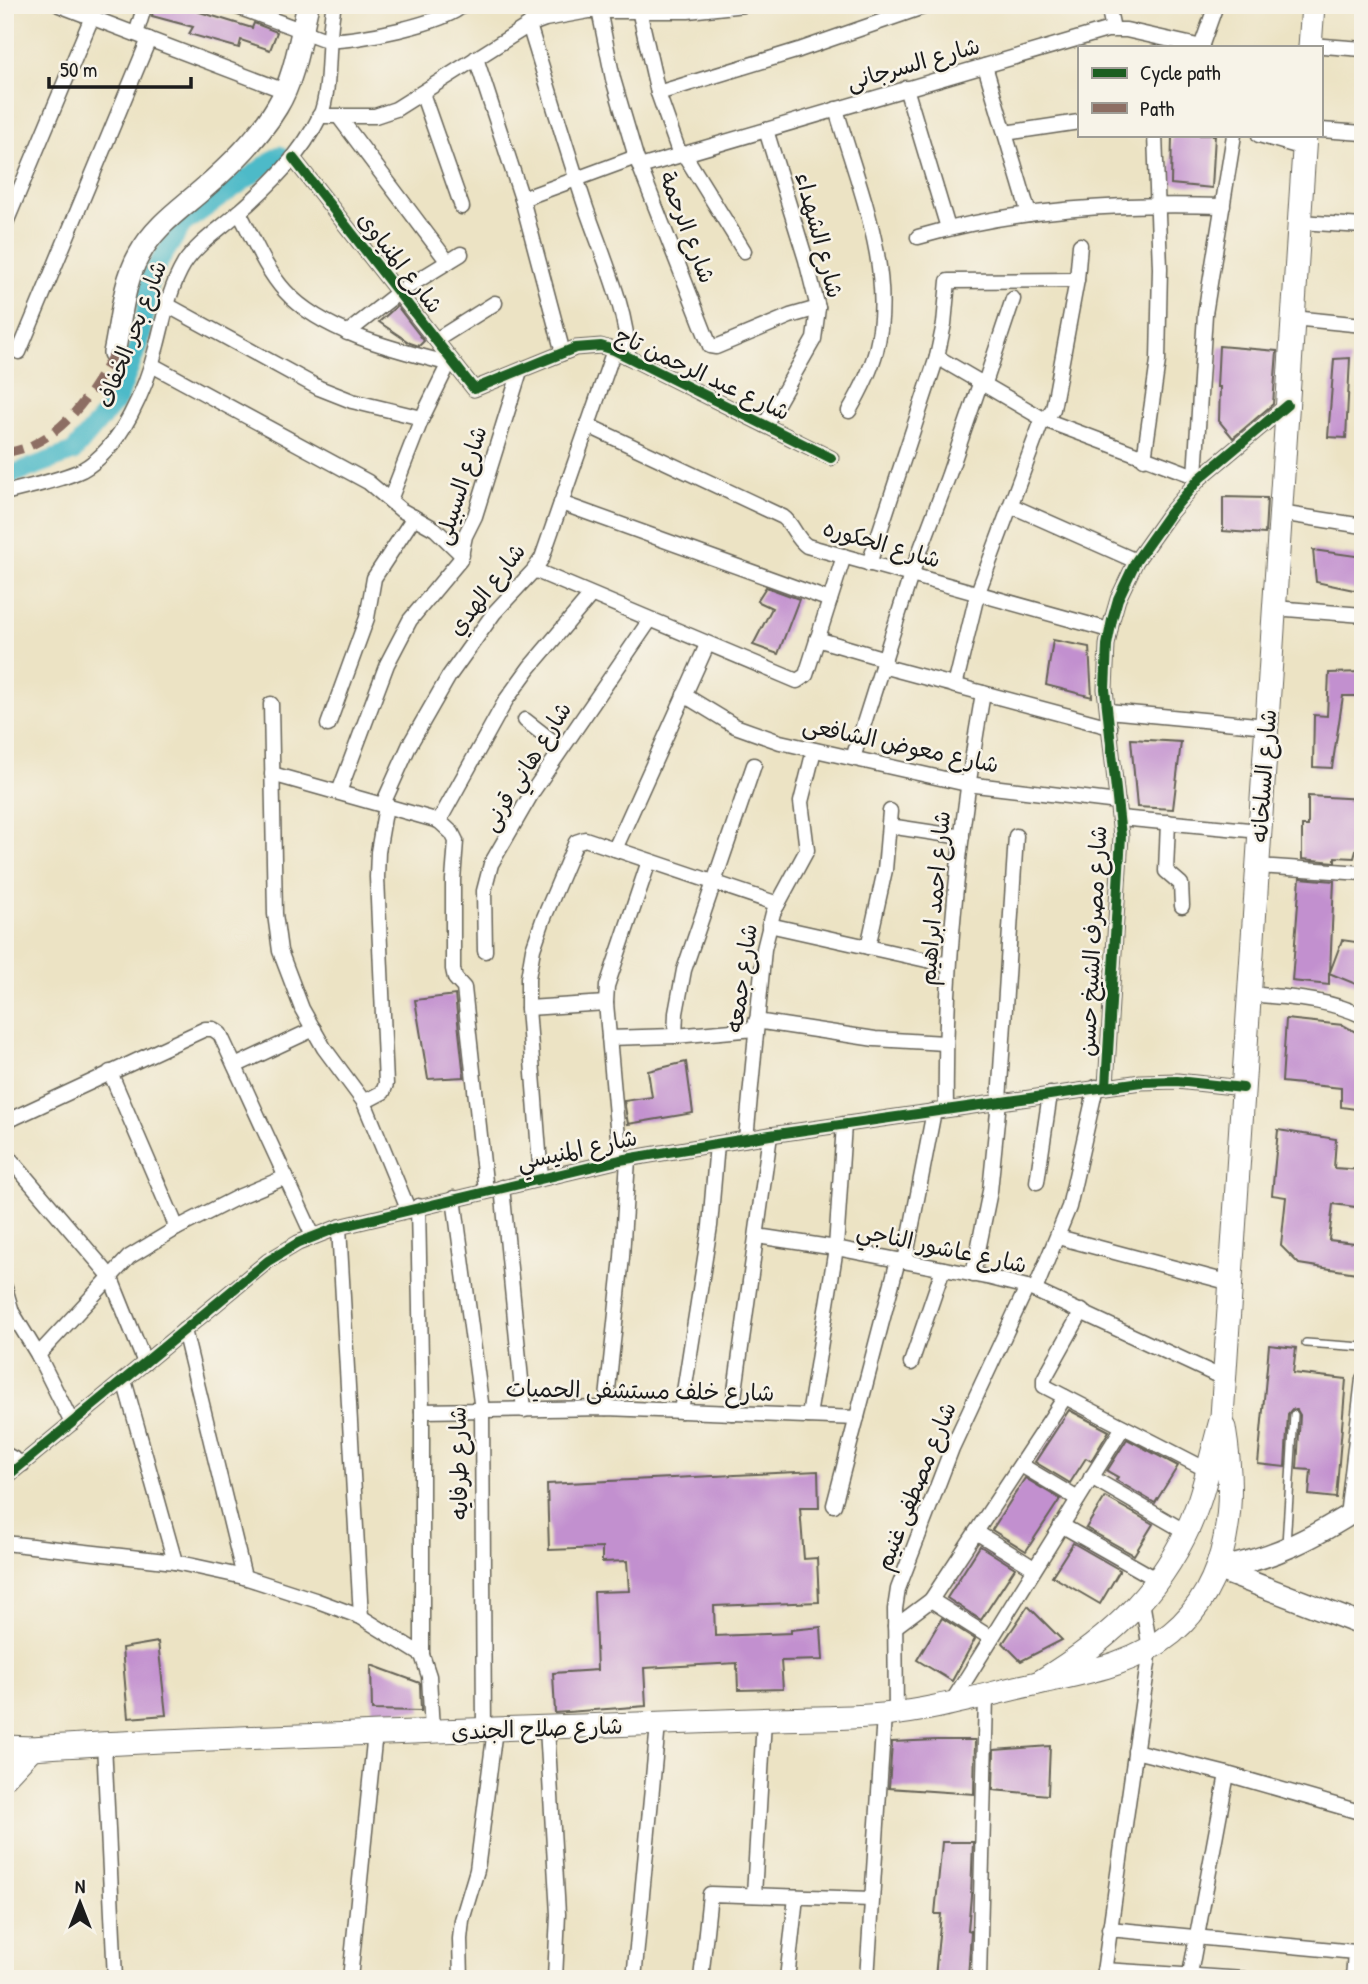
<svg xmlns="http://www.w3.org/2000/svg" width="1368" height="1984" viewBox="0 0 1368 1984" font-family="'Patrick Hand','Playpen Sans Arabic',sans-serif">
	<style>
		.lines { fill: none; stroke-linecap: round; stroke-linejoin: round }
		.canal { stroke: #4dbac8; stroke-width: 19 }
		.building { fill: #c290cf }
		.lane-casing { stroke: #656257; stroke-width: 10 }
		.street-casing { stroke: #656257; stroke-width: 17 }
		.secondary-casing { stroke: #656257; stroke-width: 24 }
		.primary-casing { stroke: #656257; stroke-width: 25 }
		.lane { stroke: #fff; stroke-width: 7 }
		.street { stroke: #fff; stroke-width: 14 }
		.secondary { stroke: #fff; stroke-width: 21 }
		.primary { stroke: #fff; stroke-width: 23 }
		.quiet { stroke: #8d6e63; stroke-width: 9; stroke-dasharray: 18 9; stroke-linecap: butt }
		.cycleway-casing { stroke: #f7f3e8; stroke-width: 15 }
		.cycleway { stroke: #1b5e20; stroke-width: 10 }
		.labels { text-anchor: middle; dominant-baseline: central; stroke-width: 5; stroke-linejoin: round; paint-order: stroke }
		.street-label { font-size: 23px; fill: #1c1c1c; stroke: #f7f3e8 }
	</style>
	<rect width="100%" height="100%" fill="#f7f3e8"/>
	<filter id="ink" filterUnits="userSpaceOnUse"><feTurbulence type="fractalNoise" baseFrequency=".0143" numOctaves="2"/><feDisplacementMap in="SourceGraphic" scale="14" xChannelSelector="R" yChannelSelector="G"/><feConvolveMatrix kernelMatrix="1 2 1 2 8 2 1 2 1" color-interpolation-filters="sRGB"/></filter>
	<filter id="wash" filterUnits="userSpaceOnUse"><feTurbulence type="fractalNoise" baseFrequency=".00686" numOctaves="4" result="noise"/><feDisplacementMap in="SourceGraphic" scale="28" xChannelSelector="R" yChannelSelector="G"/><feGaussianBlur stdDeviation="1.57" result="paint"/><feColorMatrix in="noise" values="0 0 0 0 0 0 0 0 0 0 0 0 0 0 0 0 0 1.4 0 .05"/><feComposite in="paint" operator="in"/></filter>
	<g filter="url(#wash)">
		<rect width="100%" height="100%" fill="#ece3c4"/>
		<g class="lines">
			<path class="canal" d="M5,477L73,452L118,399L142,335L151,275L183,224L280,155"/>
		</g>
		<g id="blocks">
			<g class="building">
				<path d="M154,5H193V10L252,28L254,23L277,32L270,50L241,40L239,48L189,34L193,27L152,16Z"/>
				<path d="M1172,135H1215L1212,188L1171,184Z"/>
				<path d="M397,306L424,341L419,346L410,343L379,322Z"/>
				<path d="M1219,346L1277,351L1273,404L1233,438L1219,421L1220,387H1217Z"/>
				<path d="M1350,358L1346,438L1328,437L1334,359Z"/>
				<path d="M1223,497L1267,498L1265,534L1223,531Z"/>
				<path d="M1313,550L1363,557V592L1316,582Z"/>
				<path d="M766,587L799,599L778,654L753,645L772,608L757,601Z"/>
				<path d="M1053,640L1089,647L1092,697L1046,685Z"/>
				<path d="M1363,672V696H1343L1332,768L1313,767L1314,715L1327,716L1329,673Z"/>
				<path d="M1131,739L1181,742L1173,809L1137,807Z"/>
				<path d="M1308,796L1363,799L1357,828L1362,829L1354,858L1335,857V862L1302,859V826H1308Z"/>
				<path d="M1300,878L1334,881L1330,972L1342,940L1363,943V987L1329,973V985L1292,981Z"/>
				<path d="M455,995L464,1077L428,1079L415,1000Z"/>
				<path d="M1286,1019L1343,1025L1363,1036V1110L1341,1107V1088L1282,1082Z"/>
				<path d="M686,1062L693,1113L628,1124L624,1101L652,1097L648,1071Z"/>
				<path d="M1278,1130L1336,1139L1334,1168L1363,1170V1208L1333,1204L1329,1240L1363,1244V1274L1299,1264L1281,1246L1286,1197L1272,1195Z"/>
				<path d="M1269,1345L1296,1348L1293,1373L1346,1379L1336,1498L1309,1495L1311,1470L1297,1469L1300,1415L1297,1410L1292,1409L1288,1414L1285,1467L1258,1464Z"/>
				<path d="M1069,1410L1109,1431L1091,1461L1086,1458L1070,1483L1035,1462Z"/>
				<path d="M1127,1439L1178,1466L1155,1503L1116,1480L1118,1477L1107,1471Z"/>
				<path d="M818,1471L819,1508H800L804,1559L817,1558L819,1602L714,1606L715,1636L791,1633V1630L821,1627L823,1660L781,1661L783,1689L738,1690L737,1663L644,1668L646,1706L555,1713L553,1673L597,1670L594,1592L629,1591L627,1561L602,1562V1548L549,1550L547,1484Z"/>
				<path d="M1025,1478L1060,1499L1026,1551L992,1530Z"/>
				<path d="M1105,1497L1153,1524L1134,1555L1086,1528Z"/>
				<path d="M1073,1543L1120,1570L1100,1604L1052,1576Z"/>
				<path d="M980,1546L1015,1568L981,1620L947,1598Z"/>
				<path d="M1028,1606L1062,1640L1021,1661L1003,1643Z"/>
				<path d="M942,1618L975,1639L952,1681L917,1660Z"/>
				<path d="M158,1642L166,1715L128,1718L122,1648Z"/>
				<path d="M371,1665L420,1683L421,1711L372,1710Z"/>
				<path d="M937,1740H975L974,1794L889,1788L892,1742Z"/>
				<path d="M1050,1746L1048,1795L993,1790L994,1750Z"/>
				<path d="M942,1842H973L971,1896L968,1930L971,1931L968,1979L935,1977L941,1914H935Z"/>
			</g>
		</g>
	</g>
	<g filter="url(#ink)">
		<use href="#blocks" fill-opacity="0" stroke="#656257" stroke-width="2"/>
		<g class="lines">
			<defs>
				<g id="lane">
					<path d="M1306,1343L1363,1347"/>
					<path d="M1286,1544L1294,1415"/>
				</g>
				<g id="street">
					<path d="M59,5L285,91"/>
					<path d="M232,5C256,14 280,22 303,31C311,34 321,39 329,40C354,42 446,23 463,5"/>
					<path d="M532,5V24"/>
					<path d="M1108,5L1113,29"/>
					<path d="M599,10L613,79L636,157L710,346L716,347L790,316L818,308"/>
					<path d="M639,10L658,93L680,155"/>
					<path d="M529,25C548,86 566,148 586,208C601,252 628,311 628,357"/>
					<path d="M136,34L145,5"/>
					<path d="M1310,45L1363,49"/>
					<path d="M1201,47L1216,5"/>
					<path d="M476,58L522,199L563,353"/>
					<path d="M985,66L1029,214"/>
					<path d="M906,88L948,228"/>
					<path d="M422,93L462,207"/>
					<path d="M658,93L799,50L929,5"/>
					<path d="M836,109C858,186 896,271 876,351C870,373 860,392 849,411"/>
					<path d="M319,116H375L396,109L529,25L545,19L589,11H688L744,5"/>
					<path d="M339,117L448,262"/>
					<path d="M1321,130L1363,133"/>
					<path d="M1005,133L1079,122"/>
					<path d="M1259,135L1304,148"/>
					<path d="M684,154L744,251"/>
					<path d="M293,158L474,389L575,348L601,346L614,350L831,458"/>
					<path d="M640,167L1107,30H1126L1202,47"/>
					<path d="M522,199L636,157"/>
					<path d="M239,212C253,238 265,269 285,291C324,334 400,351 455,365"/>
					<path d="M1299,222L1363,226"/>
					<path d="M5,225L92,17"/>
					<path d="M918,237C1018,208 1120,203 1223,206"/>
					<path d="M167,305L319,388L352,401L422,418"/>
					<path d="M1293,318L1363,325"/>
					<path d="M347,333L399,292L461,254"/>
					<path d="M436,340L495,303"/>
					<path d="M19,352L149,39"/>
					<path d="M937,357L1045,420L1200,478"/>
					<path d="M152,365L368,482L401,510L435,529L462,555"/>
					<path d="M985,383L1013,299"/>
					<path d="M587,425L783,517C793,524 796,539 807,546L1109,630"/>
					<path d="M765,425L814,339L818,308L806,260L766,130"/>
					<path d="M1144,459L1158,361L1160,268L1155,135"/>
					<path d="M1195,476L1205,314L1234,135"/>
					<path d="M5,493C30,486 59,481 82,470C122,448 146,388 157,345C164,318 169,289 184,264C198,243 219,230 238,213C269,186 302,154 320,116C332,89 326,38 334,5"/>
					<path d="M390,500L422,418L449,363"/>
					<path d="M561,503L830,600"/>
					<path d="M1012,506L1136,561"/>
					<path d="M1280,513L1363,526"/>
					<path d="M869,564L937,357L944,324L948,281L1077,280"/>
					<path d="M534,570L797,681L806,675L844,556"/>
					<path d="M1274,608L1363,615"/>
					<path d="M817,639L885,659"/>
					<path d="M882,666L1110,727"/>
					<path d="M955,686L977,595L1040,426L1053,409L1077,280L1080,245"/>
					<path d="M684,695L735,726L780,742L967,784L1118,802"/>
					<path d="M271,704L275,914L280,951L302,1009L324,1048L364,1102"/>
					<path d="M1108,711L1267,726"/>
					<path d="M525,720L561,748"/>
					<path d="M328,725L367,618L374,578L414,517"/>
					<path d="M853,758L911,575L948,477L981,381"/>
					<path d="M272,774L439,821"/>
					<path d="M339,792L387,664L410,620L460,560L465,536L475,516L520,371"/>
					<path d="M383,804L410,744L449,676L494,613L534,570L542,558L614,350"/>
					<path d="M386,806L378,852L377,877L386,1084L383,1092L364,1102L408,1209"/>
					<path d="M1120,818L1260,831"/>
					<path d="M1168,822L1166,871L1181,884L1182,906"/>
					<path d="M889,826L962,837"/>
					<path d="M615,849L707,645"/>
					<path d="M1257,866L1363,873"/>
					<path d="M769,925L949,965"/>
					<path d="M868,947L885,870L890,811"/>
					<path d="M485,951L484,891L491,864L533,791L650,620"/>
					<path d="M1249,994C1290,998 1325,998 1363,1016"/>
					<path d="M528,1008L606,1003"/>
					<path d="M756,1021L875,1039L945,1043"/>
					<path d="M675,1036L676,1013L684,970L754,765"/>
					<path d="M609,1038L675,1036L755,1029"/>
					<path d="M235,1066L314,1029"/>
					<path d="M110,1072L177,1228"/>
					<path d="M1106,1086L1121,836L1105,689L1107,645L1112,620L1118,599L1136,561L1170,513L1200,478L1287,405"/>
					<path d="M946,1109C944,970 959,830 983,693"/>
					<path d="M5,1122L205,1029H213L220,1034L313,1236"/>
					<path d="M746,1139L764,949L773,913L807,850L801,802L814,750"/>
					<path d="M5,1153L110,1276L145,1363"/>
					<path d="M620,1160L606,1003L607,986L649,861"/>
					<path d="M541,1178L528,1008V978L533,949L543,920L576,842L585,839L778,904"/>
					<path d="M1037,1182L1050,1094"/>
					<path d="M502,1187L524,1410"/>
					<path d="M486,1191L464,988L455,978L453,969V880L456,841L452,833L439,821L506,700L530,667L591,595"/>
					<path d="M454,1198L482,1410L484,1730"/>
					<path d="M418,1206L422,1411V1655"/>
					<path d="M339,1227L361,1617"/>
					<path d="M757,1236L836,1248L991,1278L1027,1287L1225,1379"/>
					<path d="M1058,1237L1231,1283"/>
					<path d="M905,1261L934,1111"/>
					<path d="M973,1275L990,1191L999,1101L1016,836"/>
					<path d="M5,1288L12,1312L38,1355L72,1423"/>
					<path d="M1035,1290L1069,1207L1096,1087"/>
					<path d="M1082,1311L1044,1379V1386L1213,1473"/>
					<path d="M184,1330L244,1577"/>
					<path d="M38,1355L129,1257L177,1228L238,1197L286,1177"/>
					<path d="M911,1363L943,1269"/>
					<path d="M124,1380L175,1562"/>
					<path d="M606,1408L622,1257L628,1159"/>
					<path d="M422,1411L606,1408L857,1418"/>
					<path d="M681,1411L710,1226L717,1144"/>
					<path d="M732,1413L770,1135"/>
					<path d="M809,1416L836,1248L844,1124"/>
					<path d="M5,1454L23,1464"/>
					<path d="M1021,1465L1078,1499"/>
					<path d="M1091,1477L1186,1532"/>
					<path d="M5,1478L268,1261L298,1243L339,1227L620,1160L770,1135L1141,1082L1177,1081L1243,1088"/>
					<path d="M834,1505L898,1260"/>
					<path d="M1347,1516L1363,1379"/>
					<path d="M1061,1525L1158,1580"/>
					<path d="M976,1532L1034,1568"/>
					<path d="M5,1543L175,1562L244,1577L315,1600L361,1617L422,1655L429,1676L432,1731"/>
					<path d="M931,1600L991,1638"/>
					<path d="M895,1627L931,1600L1065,1397"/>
					<path d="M950,1705L1123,1427"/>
					<path d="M896,1713L895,1609L898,1589L952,1448L1027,1287"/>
					<path d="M547,1728L558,1914L555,1979"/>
					<path d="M104,1743L115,1979"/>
					<path d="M1135,1751L1227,1774L1363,1813"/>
					<path d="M754,1895L764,1720"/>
					<path d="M1109,1929L1355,1952L1353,1979"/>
					<path d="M1104,1970L1244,1979"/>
					<path d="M1190,1974L1227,1774"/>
					<path d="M350,1979L375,1732"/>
					<path d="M461,1979L460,1939L462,1920L477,1870L495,1729"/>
					<path d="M634,1979L658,1725"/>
					<path d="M701,1979L710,1894L872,1899"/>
					<path d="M787,1979L796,1897"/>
					<path d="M867,1979L884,1715"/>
					<path d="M979,1979L986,1697"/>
					<path d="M1103,1979L1150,1649L1142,1601"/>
				</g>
				<g id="secondary">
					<path d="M114,353C121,321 123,283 139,255C154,227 179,210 202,190C230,166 258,139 277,107C295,78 300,38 308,5"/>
					<path d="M1217,1569C1275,1558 1315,1537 1363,1506"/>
					<path d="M1217,1569L1363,1625"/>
				</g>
				<g id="primary">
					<path d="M1310,47L1313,5"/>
					<path d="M1038,1683C1113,1638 1170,1585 1199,1501C1208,1474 1214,1445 1222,1417L1305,135"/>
					<path d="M5,1747L32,1748C187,1738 341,1735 495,1729C590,1725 684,1723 779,1719C813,1718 848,1718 883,1715C936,1710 986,1694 1038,1683C1086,1672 1133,1665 1172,1633C1232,1583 1236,1499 1224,1428"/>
					<path d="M5,1777L32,1748"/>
				</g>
			</defs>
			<use href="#lane" class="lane-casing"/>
			<use href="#street" class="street-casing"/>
			<use href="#secondary" class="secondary-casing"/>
			<use href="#primary" class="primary-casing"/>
			<use href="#lane" class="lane"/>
			<use href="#street" class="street"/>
			<use href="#secondary" class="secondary"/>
			<use href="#primary" class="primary"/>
			<path class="quiet" d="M5,453C14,451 24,449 32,445C71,427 94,389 114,353"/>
			<defs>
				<g id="cycleway">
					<path d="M293,158L474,389L575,348L601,346L614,350L831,458"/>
					<path d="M1106,1086L1121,836L1105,689L1107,645L1112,620L1118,599L1136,561L1170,513L1200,478L1287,405"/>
					<path d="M5,1478L268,1261L298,1243L339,1227L620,1160L770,1135L1141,1082L1177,1081L1243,1088"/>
				</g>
			</defs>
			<use href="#cycleway" class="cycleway-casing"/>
			<use href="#cycleway" class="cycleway"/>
		</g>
	</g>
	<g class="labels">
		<g class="street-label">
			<text transform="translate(913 63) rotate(-16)">شارع السرجانى</text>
			<text transform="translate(688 227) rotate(69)">شارع الرحمة</text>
			<text transform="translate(820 235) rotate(75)">شارع الشهداء</text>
			<text transform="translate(401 262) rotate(52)">شارع المنياوى</text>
			<text transform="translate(131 334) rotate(-69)">شارع بحر الخفاف</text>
			<text transform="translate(703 373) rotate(25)">شارع عبد الرحمن تاج</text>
			<text transform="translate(460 485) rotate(-72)">شارع السبيلى</text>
			<text transform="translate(882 543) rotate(16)">شارع الحكوره</text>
			<text transform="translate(486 589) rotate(-52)">شارع الهدي</text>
			<text transform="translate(901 744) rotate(12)">شارع معوض الشافعى</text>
			<text transform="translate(526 766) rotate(-58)">شارع هاني قرنى</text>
			<text transform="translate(1263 776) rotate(-86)">شارع السلخانه</text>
			<text transform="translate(934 898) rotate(-85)">شارع احمد ابراهيم</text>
			<text transform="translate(1092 941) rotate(-87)">شارع مصرف الشيخ حسن</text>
			<text transform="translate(741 978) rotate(-82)">شارع جمعه</text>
			<text transform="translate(577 1149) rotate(-12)">شارع المنيسي</text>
			<text transform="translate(942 1247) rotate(12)">شارع عاشور الناجي</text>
			<text transform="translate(640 1390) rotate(1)">شارع خلف مستشفى الحميات</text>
			<text transform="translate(458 1463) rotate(-91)">شارع طرفايه</text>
			<text transform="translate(915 1486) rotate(-68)">شارع مصطفى غنيم</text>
			<text transform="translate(537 1728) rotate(-2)">شارع صلاح الجندى</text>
		</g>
	</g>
	<rect width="1368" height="1984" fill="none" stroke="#f7f3e8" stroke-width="28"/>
	<rect x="1078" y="46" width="245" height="91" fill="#f7f3e8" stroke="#9f9d96" stroke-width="2"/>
	<rect x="1092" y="68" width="35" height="10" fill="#1b5e20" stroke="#9f9d96" stroke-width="2"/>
	<text x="1140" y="80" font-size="21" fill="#1c1c1c">Cycle path</text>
	<rect x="1092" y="103" width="35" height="10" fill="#8d6e63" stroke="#9f9d96" stroke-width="2"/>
	<text x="1140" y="116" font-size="21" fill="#1c1c1c">Path</text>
	<g transform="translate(80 1903)" stroke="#f7f3e8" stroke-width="5" paint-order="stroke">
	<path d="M0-5L12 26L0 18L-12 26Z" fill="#1c1c1c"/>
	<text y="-10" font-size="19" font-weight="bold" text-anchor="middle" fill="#1c1c1c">N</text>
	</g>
	<path d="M49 77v10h142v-10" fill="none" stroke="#1c1c1c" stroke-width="3.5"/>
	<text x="60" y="77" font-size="21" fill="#1c1c1c" stroke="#f7f3e8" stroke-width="5" paint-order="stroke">50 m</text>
</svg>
